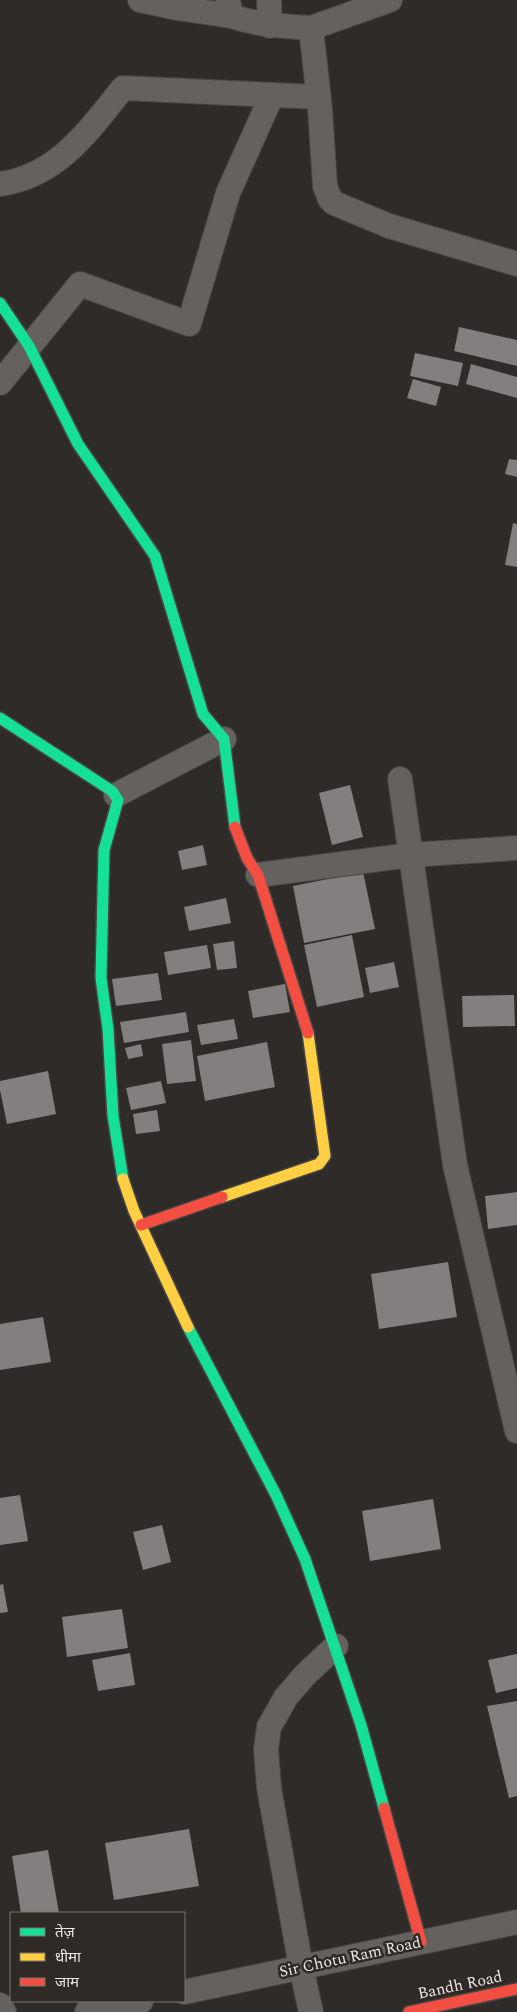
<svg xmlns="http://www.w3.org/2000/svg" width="517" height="2012" viewBox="0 0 517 2012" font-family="Spectral,'Noto Sans Devanagari',serif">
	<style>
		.building { fill: #827f7e }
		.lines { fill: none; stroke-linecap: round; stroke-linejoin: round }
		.street-casing { stroke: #484645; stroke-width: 26 }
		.fast-casing { stroke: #484645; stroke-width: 14 }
		.slow-casing { stroke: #484645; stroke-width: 14 }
		.jam-casing { stroke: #484645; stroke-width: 14 }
		.street { stroke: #64615f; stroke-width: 24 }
		.fast { stroke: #16e098; stroke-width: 11 }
		.slow { stroke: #ffcf43; stroke-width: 11 }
		.jam { stroke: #f24e42; stroke-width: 11 }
		.labels { text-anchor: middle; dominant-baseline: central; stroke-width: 5; stroke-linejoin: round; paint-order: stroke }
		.street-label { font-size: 16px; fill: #e9e5e3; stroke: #302a27 }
	</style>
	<rect width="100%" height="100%" fill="#2e2b29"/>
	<g class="building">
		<path d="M459,327L517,340V366L454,351Z"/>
		<path d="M415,353L463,363L458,386L410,376Z"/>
		<path d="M471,364L517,377V398L466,384Z"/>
		<path d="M413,379L441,387L436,406L407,398Z"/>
		<path d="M509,459L517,460V477L505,474Z"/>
		<path d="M513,523L517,524V567L505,565Z"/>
		<path d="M350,785L363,837L332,845L319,793Z"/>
		<path d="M203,845L207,865L182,870L178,851Z"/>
		<path d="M363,872L375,929L304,943L293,886Z"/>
		<path d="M226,898L231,923L189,931L184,907Z"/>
		<path d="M352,935L364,997L317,1007L304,945Z"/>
		<path d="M234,941L237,968L217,970L213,944Z"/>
		<path d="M207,945L211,968L168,975L164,952Z"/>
		<path d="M394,962L399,987L370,993L365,968Z"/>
		<path d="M158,973L162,1000L116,1006L112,979Z"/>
		<path d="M285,984L290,1012L253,1018L248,991Z"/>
		<path d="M514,995L515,1026L463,1027L462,996Z"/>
		<path d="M186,1012L189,1032L124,1043L120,1022Z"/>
		<path d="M234,1019L238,1039L201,1045L197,1025Z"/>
		<path d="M191,1040L196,1081L167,1084L162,1044Z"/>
		<path d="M267,1042L275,1087L205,1101L197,1056Z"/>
		<path d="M141,1044L143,1056L128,1059L125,1048Z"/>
		<path d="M48,1071L56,1114L7,1124L0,1090V1081Z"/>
		<path d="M161,1081L166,1103L131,1110L126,1088Z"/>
		<path d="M157,1110L160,1131L136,1134L133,1114Z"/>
		<path d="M517,1192V1225L488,1229L485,1196Z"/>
		<path d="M448,1262L457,1317L379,1329L371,1274Z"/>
		<path d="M43,1317L51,1362L0,1370V1324Z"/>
		<path d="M20,1495L28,1541L0,1545V1498Z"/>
		<path d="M433,1499L441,1549L370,1561L362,1511Z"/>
		<path d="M162,1525L171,1562L143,1570L133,1532Z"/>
		<path d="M3,1584L8,1612L0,1613V1585Z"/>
		<path d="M122,1609L128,1648L67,1657L62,1617Z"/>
		<path d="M130,1653L135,1685L98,1691L92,1660Z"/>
		<path d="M517,1654V1688L496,1693L488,1660Z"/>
		<path d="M517,1701V1796L509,1798L487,1706Z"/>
		<path d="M189,1829L199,1886L114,1900L105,1843Z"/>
		<path d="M48,1850L59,1913H21L12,1856Z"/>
	</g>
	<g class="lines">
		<defs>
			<g id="street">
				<path d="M140,0L177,8L231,16"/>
				<path d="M228,0L231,16C257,25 283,26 311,28L320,109L325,186L330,199L334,203L389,226L517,264"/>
				<path d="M269,0L270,26"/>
				<path d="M311,28L390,0"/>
				<path d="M0,184C58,176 89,130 123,88L318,97"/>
				<path d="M0,383L80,284L189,324L228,193L272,95"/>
				<path d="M400,779L455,1165L517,1431"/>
				<path d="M116,795L224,739"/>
				<path d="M258,875L410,855L517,848"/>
				<path d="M184,1992L517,1922"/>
				<path d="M0,2005L4,2012"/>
				<path d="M87,2012L141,2001"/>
				<path d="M311,2012L301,1967L269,1788L266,1749L269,1727L286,1697L306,1674L336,1646"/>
			</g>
			<g id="fast">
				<path d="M0,303L29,346L78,444L155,556L203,714L224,739L235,827"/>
				<path d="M0,718L112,791L118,800L104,850L101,978L108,1029L113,1116L123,1179"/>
				<path d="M188,1327L276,1495L305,1559L361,1725L384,1808"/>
			</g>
			<g id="slow">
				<path d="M123,1179L134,1211L188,1327"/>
				<path d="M222,1197L319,1164L325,1156L308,1033"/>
			</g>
			<g id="jam">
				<path d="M235,827L247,858L258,875L308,1033"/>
				<path d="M141,1225L222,1197"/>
				<path d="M384,1808L421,1942"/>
				<path d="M409,2012L517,1989"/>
			</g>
		</defs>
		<use href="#street" class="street-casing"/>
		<use href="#fast" class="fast-casing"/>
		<use href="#slow" class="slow-casing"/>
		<use href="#jam" class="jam-casing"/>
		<use href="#street" class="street"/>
		<use href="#fast" class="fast"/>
		<use href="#slow" class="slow"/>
		<use href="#jam" class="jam"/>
	</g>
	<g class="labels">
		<g class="street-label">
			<text transform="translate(350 1957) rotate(-12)">Sir Chotu Ram Road</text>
			<text transform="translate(460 1985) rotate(-12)">Bandh Road</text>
		</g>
	</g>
	<rect x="10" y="1912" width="175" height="90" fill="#302a27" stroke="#7a7572"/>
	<rect x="20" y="1928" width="25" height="8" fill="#16e098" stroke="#7a7572"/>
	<text x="55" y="1937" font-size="15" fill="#e9e5e3">तेज़</text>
	<rect x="20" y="1953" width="25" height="8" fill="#ffcf43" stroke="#7a7572"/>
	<text x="55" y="1962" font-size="15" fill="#e9e5e3">धीमा</text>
	<rect x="20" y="1978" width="25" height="8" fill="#f24e42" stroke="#7a7572"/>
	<text x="55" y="1987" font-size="15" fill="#e9e5e3">जाम</text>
</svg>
